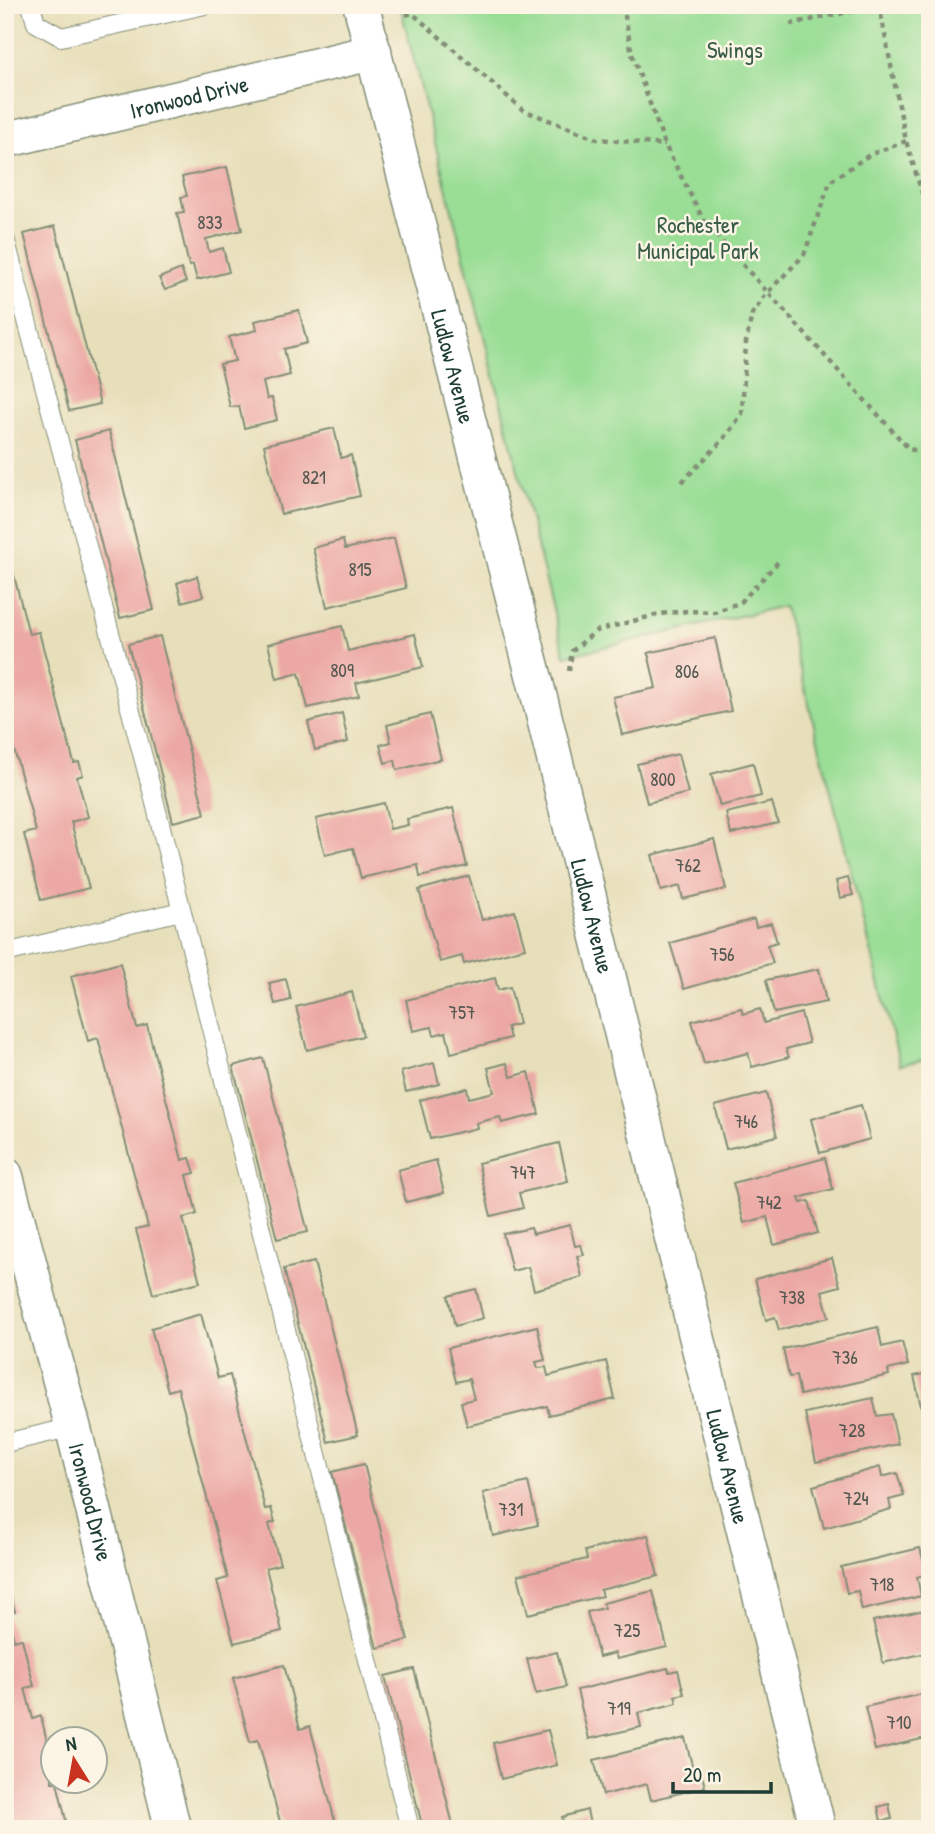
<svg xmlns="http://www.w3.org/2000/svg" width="935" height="1834" viewBox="0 0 935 1834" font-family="'Patrick Hand',sans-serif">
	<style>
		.green { fill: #9ade96; stroke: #5c8e65; stroke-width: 2 }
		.building { fill: #eca8a4 }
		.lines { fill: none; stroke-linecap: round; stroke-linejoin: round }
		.lane-casing { stroke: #838e77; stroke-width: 20 }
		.street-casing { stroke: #838e77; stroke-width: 38 }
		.path { stroke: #838e77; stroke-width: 4.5; stroke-dasharray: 5 5; stroke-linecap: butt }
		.lane { stroke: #fff; stroke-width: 18 }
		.street { stroke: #fff; stroke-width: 35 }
		.labels { text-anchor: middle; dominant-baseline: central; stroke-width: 5; stroke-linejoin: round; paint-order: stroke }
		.number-label { font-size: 19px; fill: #525850 }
		.park-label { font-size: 23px; fill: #385d48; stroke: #fcf5e5 }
		.street-label { font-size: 23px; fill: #1f3d34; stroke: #fcf5e5 }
	</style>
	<rect width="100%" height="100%" fill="#fcf5e5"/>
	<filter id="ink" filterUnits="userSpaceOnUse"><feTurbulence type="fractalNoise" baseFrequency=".0143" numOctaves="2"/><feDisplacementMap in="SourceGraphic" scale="14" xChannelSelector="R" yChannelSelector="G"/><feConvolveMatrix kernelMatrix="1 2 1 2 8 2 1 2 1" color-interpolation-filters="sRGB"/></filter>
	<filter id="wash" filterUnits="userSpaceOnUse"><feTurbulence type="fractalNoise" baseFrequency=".00686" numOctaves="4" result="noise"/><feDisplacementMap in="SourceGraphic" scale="28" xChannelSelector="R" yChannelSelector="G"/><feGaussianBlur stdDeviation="1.57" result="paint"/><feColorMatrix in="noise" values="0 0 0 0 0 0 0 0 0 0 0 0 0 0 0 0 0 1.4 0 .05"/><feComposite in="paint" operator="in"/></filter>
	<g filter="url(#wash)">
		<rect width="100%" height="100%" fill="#e7dfba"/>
		<path class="green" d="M400,5H930V1058L900,1065L784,606L565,656Z"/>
		<g id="blocks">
			<g class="building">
				<path d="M227,167L242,230L206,239L209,252L223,248L229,272L197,280L193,265L189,266L177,213L184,212L181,197L187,196L182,177Z"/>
				<path d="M55,226L100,404L69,411L24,234Z"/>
				<path d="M181,269L186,282L165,290L159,278Z"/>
				<path d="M299,310L307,343L284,349L290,375L263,382L267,399L272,398L277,420L244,428L239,406L230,407L220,364L235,361L229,337L257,330L255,321Z"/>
				<path d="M334,428L341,458L351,455L360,496L281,514L264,445Z"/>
				<path d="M109,431L154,610L120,618L75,440Z"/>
				<path d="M394,538L406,588L327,607L313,548L343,540L345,549Z"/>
				<path d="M12,568L29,634L39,632L74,763L79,762L83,775L77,777L88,817L71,822L89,888L41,900L24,834L36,831L5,716V570Z"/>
				<path d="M197,576L203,596L182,602L177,583Z"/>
				<path d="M342,626L348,651L415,634L423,667L356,683L359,696L308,708L299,673L277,679L268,644Z"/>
				<path d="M160,636L205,814L173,822L128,644Z"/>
				<path d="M715,638L731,711L622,735L613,697L656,688L648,653Z"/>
				<path d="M342,713L348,742L315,750L308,722Z"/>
				<path d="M430,714L441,759L397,770L395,760L385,763L380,745L391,742L387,725Z"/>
				<path d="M678,754L688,793L647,803L637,764Z"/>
				<path d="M753,763L761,796L720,806L711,774Z"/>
				<path d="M772,802L778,823L731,834L726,813Z"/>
				<path d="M384,803L390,829L408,825L407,819L453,808L467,866L420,877L418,865L361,878L353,848L325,855L316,819Z"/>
				<path d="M714,839L726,889L683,899L680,886L661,891L652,855Z"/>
				<path d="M469,876L482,920L515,911L525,948L464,964L462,956L440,962L419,890Z"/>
				<path d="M848,878L853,895L840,898L836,881Z"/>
				<path d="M754,919L756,927L771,923L777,942L767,945L773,963L684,989L670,943Z"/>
				<path d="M120,963L137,1028L147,1025L182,1160L190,1158L195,1173L187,1175L197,1214L183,1218L200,1282L153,1294L136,1230L148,1227L98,1038L88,1041L71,976Z"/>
				<path d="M819,969L826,1002L774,1013L766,980Z"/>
				<path d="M495,978L498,990L510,987L519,1024L507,1027L510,1038L451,1053L446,1032L434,1035L432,1027L413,1031L406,1000Z"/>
				<path d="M286,979L291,1000L275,1004L269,983Z"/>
				<path d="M352,992L363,1036L307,1050L296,1007Z"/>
				<path d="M741,1008L743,1014L760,1009L764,1023L801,1013L809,1043L786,1049L789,1057L752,1067L748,1053L704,1064L692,1021Z"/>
				<path d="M263,1058L308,1232L277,1239L233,1066Z"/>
				<path d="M434,1063L439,1084L406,1092L401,1072Z"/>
				<path d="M507,1063L511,1077L529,1072L539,1114L502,1123L500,1117L476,1123L477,1128L430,1139L420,1100L467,1088L469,1098L494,1092L488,1068Z"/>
				<path d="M766,1093L777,1136L726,1149L715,1106Z"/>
				<path d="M861,1105L870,1139L820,1153L811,1119Z"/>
				<path d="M559,1143L568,1181L519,1193L523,1208L491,1216L478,1163Z"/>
				<path d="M825,1158L833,1189L799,1198L801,1203L809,1201L818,1233L774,1245L767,1217L744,1223L733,1183Z"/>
				<path d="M436,1160L444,1193L406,1202L398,1170Z"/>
				<path d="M570,1225L575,1246L581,1245L584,1255L577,1256L582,1277L534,1290L528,1267L512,1271L503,1234L531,1228L533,1234Z"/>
				<path d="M832,1258L840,1286L822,1291L829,1317L779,1330L775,1317L766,1320L755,1279Z"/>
				<path d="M314,1262L358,1435L328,1442L284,1269Z"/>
				<path d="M476,1289L483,1318L455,1326L448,1296Z"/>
				<path d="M201,1314L218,1378L230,1375L265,1509L271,1508L275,1522L269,1524L280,1564L266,1568L282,1631L234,1643L217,1581L228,1578L178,1388L168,1391L151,1328Z"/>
				<path d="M537,1326L545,1360L536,1362L538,1368L546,1367L548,1376L606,1361L615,1399L549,1415L547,1406L467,1426L461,1402L474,1399L469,1379L456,1382L448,1348Z"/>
				<path d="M878,1327L882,1347L902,1342L908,1365L888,1370L889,1375L800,1395L796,1376L789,1377L783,1349Z"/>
				<path d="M930,1373V1409L922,1411L914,1376Z"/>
				<path d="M873,1398L877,1416L891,1414L898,1444L816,1462L805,1413Z"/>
				<path d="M364,1464L408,1640L377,1648L332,1472Z"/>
				<path d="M880,1467L882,1477L897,1473L904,1496L889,1500L891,1509L824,1528L813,1486Z"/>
				<path d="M528,1482L538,1525L493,1536L483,1493Z"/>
				<path d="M648,1535L658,1576L600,1590L602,1596L528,1614L518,1575L587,1559L585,1551Z"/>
				<path d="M920,1548L927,1574L917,1577L921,1596L862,1610L858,1591L847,1593L841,1567Z"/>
				<path d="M5,1575L15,1611L7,1613L14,1640L22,1639L34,1686L25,1688L33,1719L41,1716L52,1763V1782H57L68,1829H5Z"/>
				<path d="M653,1591L667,1647L617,1659L615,1653L599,1657L587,1612L604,1608L603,1603Z"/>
				<path d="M930,1609V1652L883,1663L873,1621Z"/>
				<path d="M557,1652L566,1687L536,1694L527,1659Z"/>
				<path d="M284,1665L300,1729L310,1726L337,1829H282L258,1740L250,1742L233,1678Z"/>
				<path d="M668,1668L669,1672L678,1670L684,1694L675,1696L677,1703L638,1713L641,1727L589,1739L577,1690Z"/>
				<path d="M414,1669L454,1829H423L385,1676Z"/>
				<path d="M930,1692V1737L875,1750L865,1707Z"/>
				<path d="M548,1730L557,1765L501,1779L493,1743Z"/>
				<path d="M685,1738L693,1769L700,1767L705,1787L651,1800L647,1784L603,1795L594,1760Z"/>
				<path d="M889,1804L892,1819L881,1821L878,1807Z"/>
				<path d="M587,1810L591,1829H565L562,1817Z"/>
			</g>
		</g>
	</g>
	<g filter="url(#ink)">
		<use href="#blocks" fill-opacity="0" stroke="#838e77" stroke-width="2"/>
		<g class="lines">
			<defs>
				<g id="lane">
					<path d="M31,5L36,23L61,37L205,5"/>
					<path d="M5,238L151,787L410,1829"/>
					<path d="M5,953L181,911"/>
					<path d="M5,1443L73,1427"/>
				</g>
				<g id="street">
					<path id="s1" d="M361,5L541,704L818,1829"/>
					<path id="s2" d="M5,140L374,52"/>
					<path id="s3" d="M5,1175L73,1427L173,1829"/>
				</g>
			</defs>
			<use href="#lane" class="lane-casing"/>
			<use href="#street" class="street-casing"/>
			<g class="path">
				<path d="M623,5L632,54L665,145L705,223L909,449L930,453"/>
				<path d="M879,5L906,141L930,219"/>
				<path d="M406,15L412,13L523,110L597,139L665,145"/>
				<path d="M790,24L879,6"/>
				<path d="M682,482L723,440L742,414L746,342L752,314L767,293L804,255L830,182L869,155L906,141"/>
				<path d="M569,671L572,651L596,631L659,614L687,611L715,612L741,602L778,562"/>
			</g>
			<use href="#lane" class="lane"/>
			<use href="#street" class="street"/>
		</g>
	</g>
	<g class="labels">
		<g class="number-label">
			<text x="210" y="222">833</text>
			<text x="314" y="477">821</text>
			<text x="360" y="569">815</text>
			<text x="342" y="670">809</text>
			<text x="687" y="671">806</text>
			<text x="663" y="779">800</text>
			<text x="688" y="865">762</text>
			<text x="722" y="954">756</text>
			<text x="462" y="1012">757</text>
			<text x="746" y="1121">746</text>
			<text x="523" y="1172">747</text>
			<text x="769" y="1202">742</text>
			<text x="792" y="1297">738</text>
			<text x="845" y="1357">736</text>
			<text x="852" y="1430">728</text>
			<text x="856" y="1498">724</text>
			<text x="511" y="1509">731</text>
			<text x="882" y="1584">718</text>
			<text x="627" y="1630">725</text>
			<text x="619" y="1708">719</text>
			<text x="899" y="1722">710</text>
		</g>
		<g class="park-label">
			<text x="735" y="49">Swings</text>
			<text x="698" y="224">Rochester<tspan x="698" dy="26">Municipal Park</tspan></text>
		</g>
		<g class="street-label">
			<text stroke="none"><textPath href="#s2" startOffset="189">Ironwood Drive</textPath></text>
			<text stroke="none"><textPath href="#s1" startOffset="373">Ludlow Avenue</textPath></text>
			<text stroke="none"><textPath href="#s1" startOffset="940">Ludlow Avenue</textPath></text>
			<text stroke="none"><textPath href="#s1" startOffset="1507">Ludlow Avenue</textPath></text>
			<text stroke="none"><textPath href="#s3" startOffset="338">Ironwood Drive</textPath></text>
		</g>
	</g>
	<rect width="935" height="1834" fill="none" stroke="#fcf5e5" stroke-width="28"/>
	<g transform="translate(74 1760) rotate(349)"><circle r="33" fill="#fcf5e5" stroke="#a4ab9e" stroke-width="2"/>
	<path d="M0-5L12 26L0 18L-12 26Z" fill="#c8321e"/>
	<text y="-10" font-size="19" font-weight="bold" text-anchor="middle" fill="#1f3d34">N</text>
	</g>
	<path d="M673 1782v10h98v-10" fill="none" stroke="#1f3d34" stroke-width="3.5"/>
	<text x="683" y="1782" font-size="21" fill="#1f3d34" stroke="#fcf5e5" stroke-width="5" paint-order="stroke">20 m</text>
</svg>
